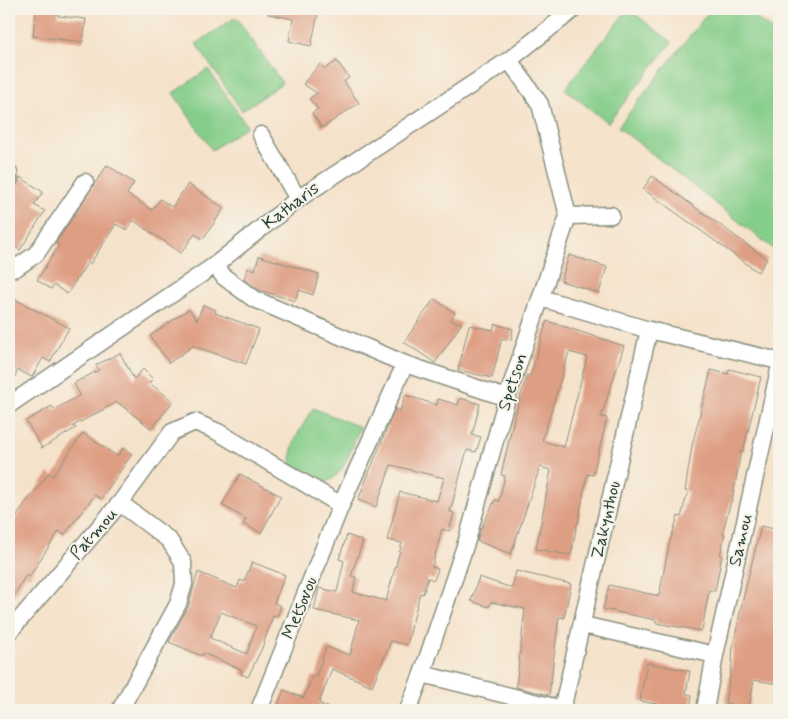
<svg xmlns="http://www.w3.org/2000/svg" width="788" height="719" viewBox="0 0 788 719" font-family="Mynerve,sans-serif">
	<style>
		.green { fill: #85ce8a; stroke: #52865f }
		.building { fill: #de9e83; fill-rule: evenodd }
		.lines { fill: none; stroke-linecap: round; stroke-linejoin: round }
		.minor-casing { stroke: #8a907f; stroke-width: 19 }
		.minor { stroke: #fff; stroke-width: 16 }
		.labels { text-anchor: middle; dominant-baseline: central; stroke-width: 4; stroke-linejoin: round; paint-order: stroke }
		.street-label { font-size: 18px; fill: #1f3d34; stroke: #f7f3e8 }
	</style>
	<rect width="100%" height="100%" fill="#f7f3e8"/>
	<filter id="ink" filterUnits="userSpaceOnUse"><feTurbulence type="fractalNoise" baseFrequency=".02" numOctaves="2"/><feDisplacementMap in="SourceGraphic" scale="10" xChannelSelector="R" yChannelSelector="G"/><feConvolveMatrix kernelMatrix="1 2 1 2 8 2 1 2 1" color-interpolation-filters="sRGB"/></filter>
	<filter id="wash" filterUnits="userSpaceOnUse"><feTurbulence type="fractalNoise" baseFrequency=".0096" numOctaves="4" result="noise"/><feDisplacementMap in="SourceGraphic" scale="20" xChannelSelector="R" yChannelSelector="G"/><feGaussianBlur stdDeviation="1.12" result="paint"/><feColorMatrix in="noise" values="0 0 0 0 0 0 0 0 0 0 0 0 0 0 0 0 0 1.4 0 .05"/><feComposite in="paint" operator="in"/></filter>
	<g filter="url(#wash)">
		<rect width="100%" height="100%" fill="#f5e2ca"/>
		<g class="green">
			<path d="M628,9L672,42L608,123L565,89Z"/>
			<path d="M711,9H744L779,36V253L618,127Z"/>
			<path d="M236,17L282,83L242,111L196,44Z"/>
			<path d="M208,69L247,126L212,150L173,93Z"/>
			<path d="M313,408L360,427C352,445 346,474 327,482L292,465C287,445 304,425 313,408Z"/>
		</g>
		<g id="blocks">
			<g class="building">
				<path d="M36,9H59L58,16L86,19L83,42L33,36Z"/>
				<path d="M269,9H319L311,46L289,41L293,19L268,14Z"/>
				<path d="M337,61L349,78L344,81L359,103L322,128L312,113L318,109L309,99L317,93L303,84L320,64L325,69Z"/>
				<path d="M107,165L134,183L127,194L152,210L160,199L172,207L188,184L224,208L203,239L195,234L181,253L133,220L127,230L116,224L90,264L88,262L67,294L54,285L51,289L37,280L59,245L56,243Z"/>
				<path d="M652,176L767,259L758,272L643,189Z"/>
				<path d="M20,177L43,192L34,205L45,211L20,250L9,243V195L17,185Z"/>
				<path d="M569,255L607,267L599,293L561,281Z"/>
				<path d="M259,256L319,274L313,295L299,290L295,301L259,290L244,279L248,268L255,270Z"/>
				<path d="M9,296L69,328L50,362L43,358L32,377L18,370L9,389Z"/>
				<path d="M434,299L455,313L450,320L462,323L435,363L404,342Z"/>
				<path d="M203,305L216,310L215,313L259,329L246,364L193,346L169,363L150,336L189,309L197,320Z"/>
				<path d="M547,321L624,346L601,417L607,418L593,475L587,474L578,524H577L571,555L536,549L551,470L540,467L511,554L477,541L480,531L495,500L499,501L505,476L501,475L514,418L527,375L530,376ZM569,352L587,357L564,447L542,441Z"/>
				<path d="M495,324L513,329L511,340L502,338L492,378L458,370L469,325L493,330Z"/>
				<path d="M120,353L134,379L143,369L153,379L149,383L173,401L152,429L117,402L73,426L76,428L42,448L26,421L52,406L54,410L80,395L74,383L99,370L96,365Z"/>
				<path d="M729,369L761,377L743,452L741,451L732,501H731L724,527L723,534H725L720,555H722L715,591L709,590L702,631L656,623V620L603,609L609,585L659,596L669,545L678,516L681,517L688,491H685L692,446L711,370L728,374Z"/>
				<path d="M405,395L437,405L438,399L458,405L460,398L480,404L472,435L481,437L476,452L467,450L450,512L454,513L449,531L442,529L432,567L438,569L434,580L428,578L423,594L420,593L407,645L391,641L372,686L332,669L319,703L334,710H281L282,707L278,705L284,690L304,698L312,676L316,677L326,647L350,655L359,620L314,610L319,588L337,592L344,561L339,559L347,535L363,541L351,576L356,577L353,592L386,601L402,543L387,540L400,492L437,501L444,478L391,465L376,507L358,500L395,409L400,411Z"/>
				<path d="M83,433L117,456L123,448L132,454L101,499L95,495L64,535L59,531L29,577L26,575L9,604V529L24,505L49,473L53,476Z"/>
				<path d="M240,474L281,496L261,533L243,524L246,519L222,505Z"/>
				<path d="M761,526L779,530V684L754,680L749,708L725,703L732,664L733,646L742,603Z"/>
				<path d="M252,562L285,575L274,603L281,606L277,617L273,616L262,648L248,677L241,674L242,670L203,653L202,656L169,642L188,607L198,572L237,588L240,580L244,582ZM221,612L256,626L247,654L210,638Z"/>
				<path d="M516,571L571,584L564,618L559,617L549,695L516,687L525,609L491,602L489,607L471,601L479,577L512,588Z"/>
				<path d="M647,663L690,671L686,694L692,695L690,710L640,701Z"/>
			</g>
		</g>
	</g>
	<g filter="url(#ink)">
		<use href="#blocks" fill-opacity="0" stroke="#8a907f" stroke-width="1"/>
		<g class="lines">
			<defs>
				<g id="minor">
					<path d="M261,135L298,199"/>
					<path d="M9,173V180"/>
					<path d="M568,216L611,215"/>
					<path d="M9,263L16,268L36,254L85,182"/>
					<path d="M215,265L224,277L254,299L405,364L507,398"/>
					<path d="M541,298L649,330L779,361"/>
					<path d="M9,405L215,265L298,199L509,60L574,9"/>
					<path d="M583,625L715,655"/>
					<path d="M9,632L120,503L172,432L195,422L218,432L341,505L405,364"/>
					<path d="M422,674L562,709"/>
					<path d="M120,710L178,604L184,584L183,562L169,540L120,503"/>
					<path d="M259,710L341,505"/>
					<path d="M408,710L422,674L467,540L507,398L568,216L540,104L509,60"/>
					<path d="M562,710L649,330"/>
					<path d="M705,710L715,655L779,370"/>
				</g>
			</defs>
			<use href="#minor" class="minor-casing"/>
			<use href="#minor" class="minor"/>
		</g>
	</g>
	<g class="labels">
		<g class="street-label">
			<text transform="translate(291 206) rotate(-37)">Katharis</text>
			<text transform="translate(513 382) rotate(-72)">Spetson</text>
			<text transform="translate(606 520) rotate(-77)">Zakynthou</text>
			<text transform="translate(94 534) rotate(-49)">Patmou</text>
			<text transform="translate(741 540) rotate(-77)">Samou</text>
			<text transform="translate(300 608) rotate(-68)">Metsovou</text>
		</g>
	</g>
	<rect width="788" height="719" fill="none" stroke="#f7f3e8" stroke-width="30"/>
</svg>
